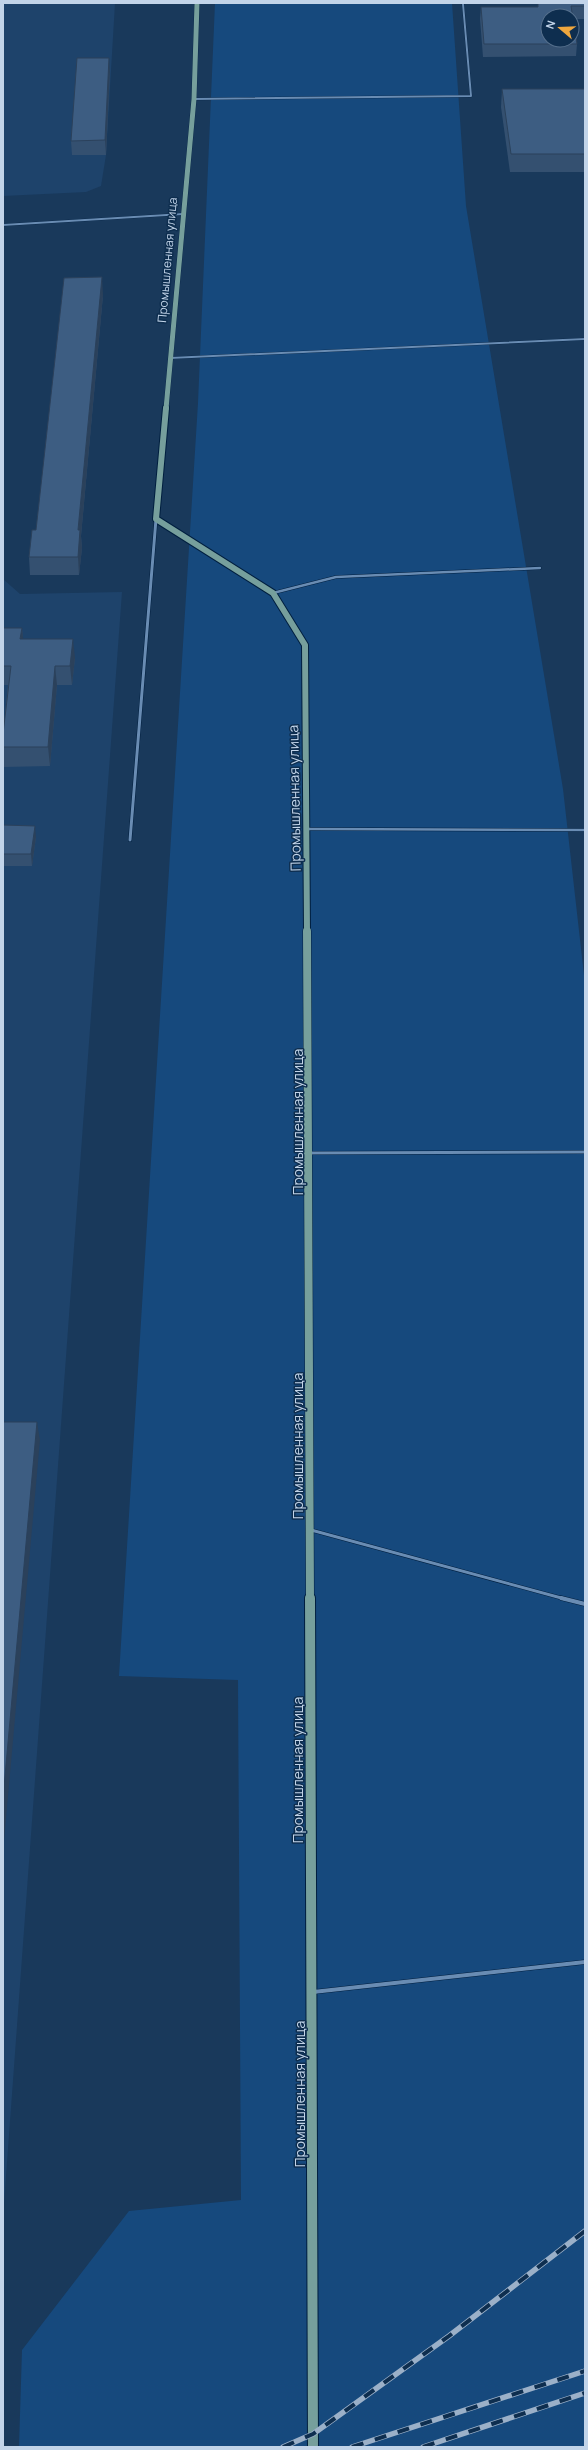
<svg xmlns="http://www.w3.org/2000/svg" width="588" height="2450" viewBox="0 0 588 2450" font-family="Manrope,sans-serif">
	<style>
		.built { fill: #1e436b }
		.green { fill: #16497d }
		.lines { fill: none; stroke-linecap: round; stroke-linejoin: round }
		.lane-far3-casing { stroke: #001f3f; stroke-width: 2.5 }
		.lane-far2-casing { stroke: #001f3f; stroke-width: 3.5 }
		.lane-far1-casing { stroke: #001f3f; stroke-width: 4 }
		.lane-casing { stroke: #001f3f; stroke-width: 5 }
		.street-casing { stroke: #001f3f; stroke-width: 4 }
		.secondary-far3-casing { stroke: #001f3f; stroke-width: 5.5 }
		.secondary-far2-casing { stroke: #001f3f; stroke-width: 8 }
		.secondary-far1-casing { stroke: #001f3f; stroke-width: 9 }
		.secondary-casing { stroke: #001f3f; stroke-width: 12 }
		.lane-far3 { stroke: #698cb3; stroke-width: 2 }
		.lane-far2 { stroke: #698cb3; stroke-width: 2.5 }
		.lane-far1 { stroke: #698cb3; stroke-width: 3 }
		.lane { stroke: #698cb3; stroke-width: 4 }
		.street { stroke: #698cb3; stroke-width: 3 }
		.secondary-far3 { stroke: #769f9c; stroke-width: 5 }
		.secondary-far2 { stroke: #769f9c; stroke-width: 6 }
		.secondary-far1 { stroke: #769f9c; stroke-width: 8 }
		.secondary { stroke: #769f9c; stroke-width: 10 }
		.rail-casing { stroke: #9bb0c8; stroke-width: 5.5 }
		.rail { stroke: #0e2e4f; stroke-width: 4; stroke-dasharray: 12; stroke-linecap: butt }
		.wall { fill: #345070 }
		.shaded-wall { fill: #2b415b }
		.building { fill: #3d5d82; stroke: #2b415b; fill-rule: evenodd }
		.labels { text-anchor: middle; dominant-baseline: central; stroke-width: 3; stroke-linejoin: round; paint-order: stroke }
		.far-street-label { font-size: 12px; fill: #c2d4e9; stroke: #0e2e4f }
		.street-label { font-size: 14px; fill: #c2d4e9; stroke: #0e2e4f }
	</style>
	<rect width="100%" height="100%" fill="#19395b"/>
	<g class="built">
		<path d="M3,3H115L106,155L101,186L86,192L3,196Z"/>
		<path d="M3,579L20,594L122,592L3,2217Z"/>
	</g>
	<path class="green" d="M215,3H452L466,206L563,789L585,984V2447H19L22,2350L129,2211L241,2200L238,1680L119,1676L198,403Z"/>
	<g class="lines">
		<defs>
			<g id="lane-far3">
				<path d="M194,99L471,96L463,4"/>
				<path d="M3,225L183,214"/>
				<path d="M170,358L585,339"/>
			</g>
			<g id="lane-far2">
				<path d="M273,593L336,577L540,568"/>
				<path d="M307,829L585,830"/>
			</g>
			<g id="lane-far1">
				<path d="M310,1153L585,1152"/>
				<path d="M311,1530L565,1599"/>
			</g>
			<g id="lane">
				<path d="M561,1598L585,1604"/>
				<path d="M313,1992L585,1962"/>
			</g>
			<path id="street" d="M130,840L156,519"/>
			<path id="secondary-far3" d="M166,409L194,99L197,3"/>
			<path id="secondary-far2" d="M166,408L156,519L273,593L305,645L307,932"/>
			<path id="secondary-far1" d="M307,931L310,1599"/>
			<path id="secondary" d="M310,1598L313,2447"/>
		</defs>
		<use href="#lane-far3" class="lane-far3-casing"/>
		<use href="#lane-far2" class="lane-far2-casing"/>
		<use href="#lane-far1" class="lane-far1-casing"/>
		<use href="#lane" class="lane-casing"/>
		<use href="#street" class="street-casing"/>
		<use href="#secondary-far3" class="secondary-far3-casing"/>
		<use href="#secondary-far2" class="secondary-far2-casing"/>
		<use href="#secondary-far1" class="secondary-far1-casing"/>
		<use href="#secondary" class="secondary-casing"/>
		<use href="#lane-far3" class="lane-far3"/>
		<use href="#lane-far2" class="lane-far2"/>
		<use href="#lane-far1" class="lane-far1"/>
		<use href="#lane" class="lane"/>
		<use href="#street" class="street"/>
		<use href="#secondary-far3" class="secondary-far3"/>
		<use href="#secondary-far2" class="secondary-far2"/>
		<use href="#secondary-far1" class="secondary-far1"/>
		<use href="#secondary" class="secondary"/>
		<defs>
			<g id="rail">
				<path d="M283,2447L313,2434L449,2336L585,2231"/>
				<path d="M352,2447L585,2371"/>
				<path d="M423,2447L585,2393"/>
			</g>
		</defs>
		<use href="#rail" class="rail-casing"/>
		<use href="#rail" class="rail"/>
	</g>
	<g class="wall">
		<path d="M538,3H585V19H573L577,44L576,56L483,57L480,19L481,7H538Z"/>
		<path d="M110,72L106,155H72L71,141Z"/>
		<path d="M502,89H585V172H510L501,107Z"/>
		<path d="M103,295L81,536L82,548L79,575H30L29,557L36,530Z"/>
		<path d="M3,628H22L23,639L75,658L72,685H57L50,766L4,767L3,761V734L8,685H3Z"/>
		<path d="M3,825L36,837L32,866H3Z"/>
	</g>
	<g class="shaded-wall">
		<path d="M109,58L110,72L106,155L105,140Z"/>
		<path d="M102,277L103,295L81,536L82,548L79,575L78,557V530Z"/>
		<path d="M22,628L24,647L20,639Z"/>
		<path d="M73,639L75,658L72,685L70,666Z"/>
		<path d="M55,666L57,685L50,766L48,747Z"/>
		<path d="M35,826L36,837L32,866L31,854Z"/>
		<path d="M37,1422L40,1440L3,1852V1798Z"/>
	</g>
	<g class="building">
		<path d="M538,3H585V6H571L577,44H484L481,7H538ZM548,16H572V40H548Z"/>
		<path d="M77,58H109L105,140L71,141Z"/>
		<path d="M502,89H585V154H511Z"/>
		<path d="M102,277L78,530H80L78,557H29L32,530H36L64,278Z"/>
		<path d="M3,628H22L20,639H73L70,666H55L48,747H3V734L11,666H3Z"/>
		<path d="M3,825L35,826L31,854H3Z"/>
		<path d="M3,1422H37L3,1798Z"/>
	</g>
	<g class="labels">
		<g class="far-street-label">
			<text transform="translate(167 260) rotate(-85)">Промышленная улица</text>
		</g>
		<g class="street-label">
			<text transform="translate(294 798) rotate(-91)">Промышленная улица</text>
			<text transform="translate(297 1122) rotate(-90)">Промышленная улица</text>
			<text transform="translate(297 1446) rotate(-90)">Промышленная улица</text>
			<text transform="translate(297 1770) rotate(-90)">Промышленная улица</text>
			<text transform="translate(299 2094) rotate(-90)">Промышленная улица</text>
		</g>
	</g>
	<rect width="588" height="2450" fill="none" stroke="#c2d4e9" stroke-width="8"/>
	<g transform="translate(560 28) rotate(289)"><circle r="19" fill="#0e2e4f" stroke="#56708d"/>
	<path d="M0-3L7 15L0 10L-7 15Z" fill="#efa73e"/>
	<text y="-6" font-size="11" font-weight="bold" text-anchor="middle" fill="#c2d4e9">N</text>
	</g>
</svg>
